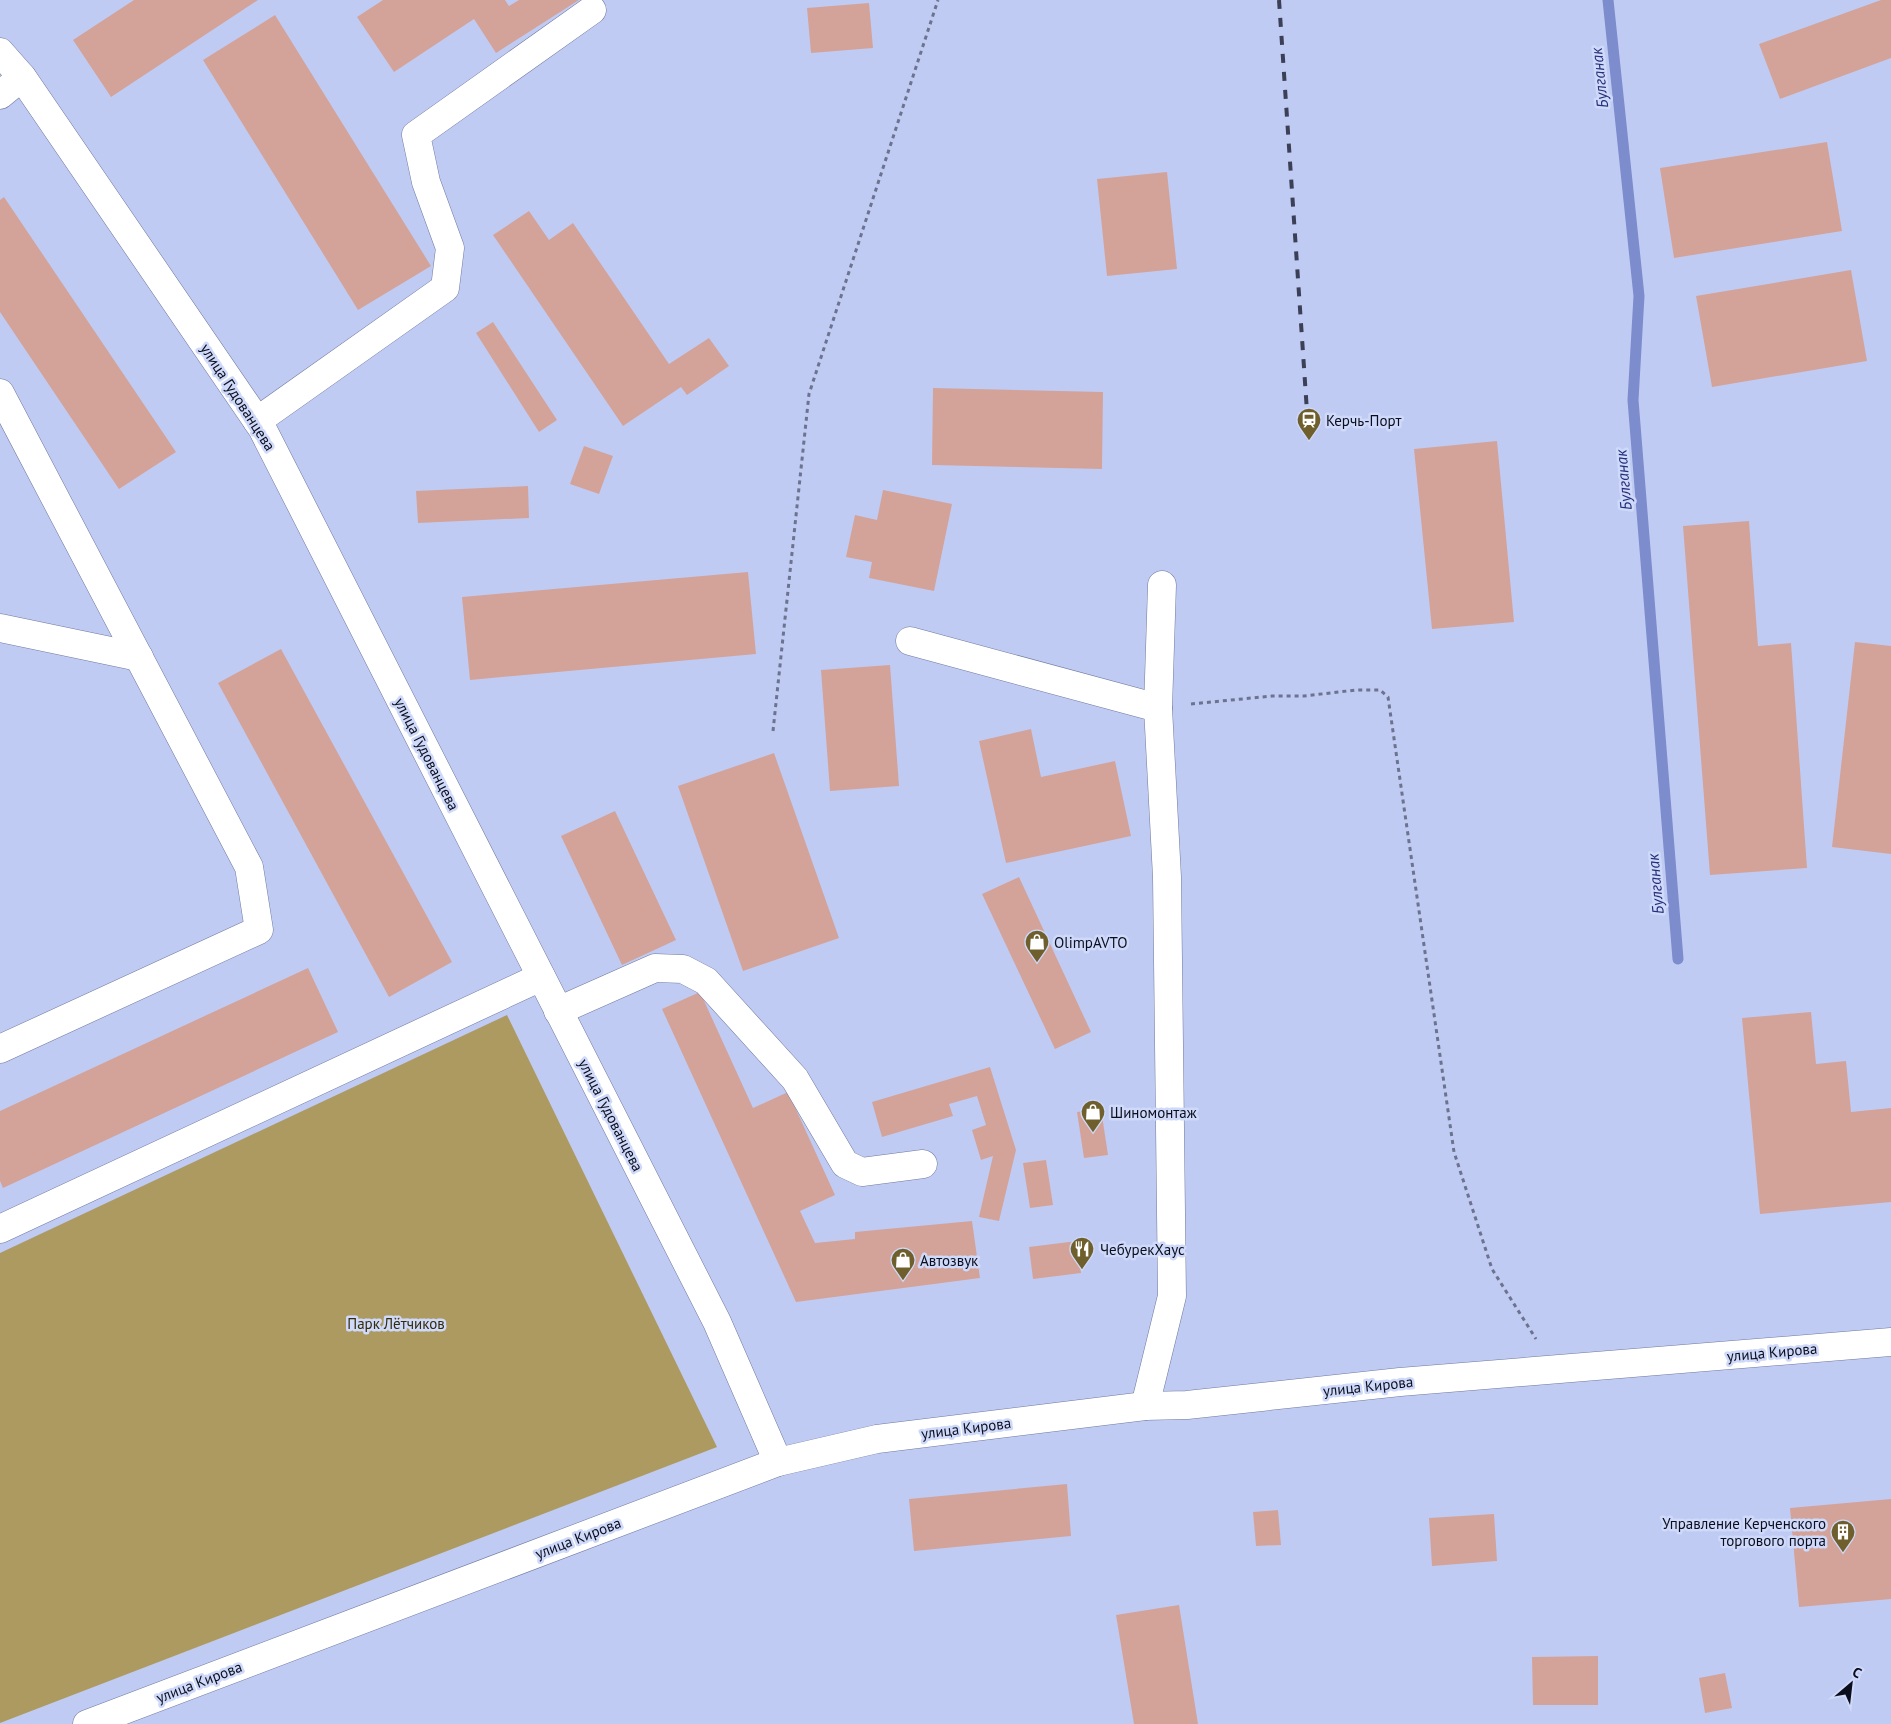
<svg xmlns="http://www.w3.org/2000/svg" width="1891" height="1724" viewBox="0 0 1891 1724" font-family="'PT Sans',sans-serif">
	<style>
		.green { fill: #ac9a60 }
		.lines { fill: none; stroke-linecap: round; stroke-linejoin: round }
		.stream { stroke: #7c8ccd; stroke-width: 11 }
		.building { fill: #d3a399 }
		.minor-casing { stroke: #6f799e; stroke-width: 29 }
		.major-casing { stroke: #6f799e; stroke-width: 29 }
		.path { stroke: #6c738f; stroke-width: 3; stroke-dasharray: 4 4; stroke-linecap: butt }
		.minor { stroke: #fff; stroke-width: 28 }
		.major { stroke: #fff; stroke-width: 28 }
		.rail { stroke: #3b4056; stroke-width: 4; stroke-dasharray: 9 9; stroke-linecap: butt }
		.labels { text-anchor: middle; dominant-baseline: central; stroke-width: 5; stroke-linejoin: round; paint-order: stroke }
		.street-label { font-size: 15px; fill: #0b0e1c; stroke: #cfd9fa }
		.poi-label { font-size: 15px; fill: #0b0e1c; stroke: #cfd9fa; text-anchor: start }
		.park-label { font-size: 15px; fill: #332a07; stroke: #cfd9fa }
		.water-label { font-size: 16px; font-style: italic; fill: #252e79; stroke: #cfd9fa }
	</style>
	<rect width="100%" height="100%" fill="#c0cbf4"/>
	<path class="green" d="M507,1015L717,1447L0,1723V1253Z"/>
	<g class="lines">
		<path class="stream" d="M1608,0L1639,296L1633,400L1678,959"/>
	</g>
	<g class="building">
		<path d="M134,0H258L111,97L73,40Z"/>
		<path d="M383,0H505L509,6L519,0H579L496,53L474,19L394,72L357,17Z"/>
		<path d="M1881,0H1891V58L1780,99L1759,44Z"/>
		<path d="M869,3L873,48L811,53L807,8Z"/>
		<path d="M275,15L431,266L358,310L203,60Z"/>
		<path d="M1827,142L1842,231L1674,258L1660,168Z"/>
		<path d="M1167,172L1177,269L1107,276L1097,179Z"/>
		<path d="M4,197L176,452L119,489L0,312V200Z"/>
		<path d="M529,211L549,240L573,223L669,364L709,338L729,366L687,395L681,387L623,426L493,235Z"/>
		<path d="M1851,270L1867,361L1712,387L1696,296Z"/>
		<path d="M493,322L557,420L539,432L476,333Z"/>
		<path d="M933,388L1103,392L1102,469L932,465Z"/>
		<path d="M1497,441L1514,622L1432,629L1414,449Z"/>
		<path d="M584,446L613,456L599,494L570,484Z"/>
		<path d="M528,486L529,518L418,523L416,491Z"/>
		<path d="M883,490L952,504L934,591L869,578L872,562L846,557L855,515L877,520Z"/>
		<path d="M1749,521L1758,646L1791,643L1807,868L1710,875L1683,526Z"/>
		<path d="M748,572L756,654L470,680L462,597Z"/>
		<path d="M1855,642L1891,646V854L1832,847Z"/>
		<path d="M281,649L452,962L389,997L218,683Z"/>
		<path d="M890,665L899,786L830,791L821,670Z"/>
		<path d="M1031,729L1041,777L1115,761L1131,836L1006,863L979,741Z"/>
		<path d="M774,753L839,938L743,971L678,786Z"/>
		<path d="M615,811L676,940L622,965L561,836Z"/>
		<path d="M1019,877L1091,1032L1055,1049L982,894Z"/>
		<path d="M308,968L338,1032L3,1188L0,1181V1111Z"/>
		<path d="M700,992L753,1108L788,1092L835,1195L800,1211L815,1243L855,1239V1232L972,1221L980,1278L796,1302L662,1009Z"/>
		<path d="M1811,1012L1816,1064L1846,1061L1851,1112L1891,1108V1202L1760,1214L1742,1018Z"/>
		<path d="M990,1067L1016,1150L999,1221L979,1217L993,1156L981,1160L972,1130L986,1125L977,1096L949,1104L953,1116L882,1137L872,1102Z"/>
		<path d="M1101,1109L1108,1155L1084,1158L1077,1112Z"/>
		<path d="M1046,1160L1053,1205L1030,1208L1023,1163Z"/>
		<path d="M1077,1241L1081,1273L1033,1279L1029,1247Z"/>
		<path d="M1067,1484L1071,1536L914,1551L909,1499Z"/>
		<path d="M1891,1499V1599L1799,1607L1790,1508Z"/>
		<path d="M1278,1510L1281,1545L1256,1546L1253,1512Z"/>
		<path d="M1494,1514L1497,1561L1432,1566L1429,1518Z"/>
		<path d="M1179,1605L1198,1724H1134L1116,1615Z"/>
		<path d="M1598,1656V1705H1533L1532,1657Z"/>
		<path d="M1725,1673L1732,1708L1705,1713L1699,1678Z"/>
	</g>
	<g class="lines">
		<defs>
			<g id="minor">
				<path d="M0,52L22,77L262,428L717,1322L778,1462"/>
				<path d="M0,95L22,77"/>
				<path d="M0,393L249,867L259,930L0,1049"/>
				<path d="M257,421L445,288L450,248L426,182L416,135L592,10"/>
				<path d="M0,628L139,657"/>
				<path d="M910,641L1158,708"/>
				<path d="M558,1011L655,968L683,969L706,981L795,1079L845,1164L862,1172L923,1164"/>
				<path d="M0,1229L541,977"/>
				<path d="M1145,1406L1172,1296L1167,877L1158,708L1162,585"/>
			</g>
			<path id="major" d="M87,1724L778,1462L877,1439L1145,1406L1187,1405L1400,1382L1891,1342"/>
		</defs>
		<use href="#minor" class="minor-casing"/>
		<use href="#major" class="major-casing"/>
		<g class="path">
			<path d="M1191,704L1272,696H1304L1356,690H1380L1388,697L1454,1152L1492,1269L1536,1339"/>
			<path d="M773,731L809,394L938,0"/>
		</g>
		<use href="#minor" class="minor"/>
		<use href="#major" class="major"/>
		<path class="rail" d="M1279,0L1309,441"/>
	</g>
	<defs>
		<symbol id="station-pin" viewBox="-11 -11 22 30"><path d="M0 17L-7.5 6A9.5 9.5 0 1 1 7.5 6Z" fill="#6e5f2c" stroke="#cfd9fa"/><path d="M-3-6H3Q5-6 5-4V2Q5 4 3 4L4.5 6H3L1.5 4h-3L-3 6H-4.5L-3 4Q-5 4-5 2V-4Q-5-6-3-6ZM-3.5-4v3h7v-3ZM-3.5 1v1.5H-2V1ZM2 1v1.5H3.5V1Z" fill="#fff"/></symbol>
		<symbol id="shop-pin" viewBox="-11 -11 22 30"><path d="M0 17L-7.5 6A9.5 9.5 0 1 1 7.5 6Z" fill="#6e5f2c" stroke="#cfd9fa"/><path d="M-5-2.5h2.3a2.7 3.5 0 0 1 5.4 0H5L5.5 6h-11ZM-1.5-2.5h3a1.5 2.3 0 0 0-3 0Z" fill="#fff"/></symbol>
		<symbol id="restaurant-pin" viewBox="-11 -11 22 30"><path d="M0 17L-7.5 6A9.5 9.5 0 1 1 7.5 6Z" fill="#6e5f2c" stroke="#cfd9fa"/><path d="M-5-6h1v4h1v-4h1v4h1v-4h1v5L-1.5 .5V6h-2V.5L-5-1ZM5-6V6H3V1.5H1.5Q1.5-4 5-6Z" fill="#fff"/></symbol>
		<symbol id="building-pin" viewBox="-11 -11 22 30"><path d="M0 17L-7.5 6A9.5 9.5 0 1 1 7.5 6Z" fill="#6e5f2c" stroke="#cfd9fa"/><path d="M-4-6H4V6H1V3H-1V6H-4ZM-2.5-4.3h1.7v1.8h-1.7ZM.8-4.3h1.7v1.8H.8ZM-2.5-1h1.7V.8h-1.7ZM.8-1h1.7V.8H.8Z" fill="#fff"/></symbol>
	</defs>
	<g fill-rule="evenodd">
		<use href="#station-pin" x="1295" y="406" width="28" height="38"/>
		<use href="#shop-pin" x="1023" y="928" width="28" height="38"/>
		<use href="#shop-pin" x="1079" y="1098" width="28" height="38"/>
		<use href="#restaurant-pin" x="1068" y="1235" width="28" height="38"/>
		<use href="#shop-pin" x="889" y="1246" width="28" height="38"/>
		<use href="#building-pin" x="1829" y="1518" width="28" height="38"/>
	</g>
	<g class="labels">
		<g class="street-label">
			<text transform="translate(238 397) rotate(57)">улица Гудованцева</text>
			<text transform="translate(427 754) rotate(63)">улица Гудованцева</text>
			<text transform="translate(611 1115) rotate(63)">улица Гудованцева</text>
			<text transform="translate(1772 1352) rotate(-5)">улица Кирова</text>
			<text transform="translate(1368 1386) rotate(-6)">улица Кирова</text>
			<text transform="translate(966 1428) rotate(-7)">улица Кирова</text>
			<text transform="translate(578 1538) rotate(-21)">улица Кирова</text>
			<text transform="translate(199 1682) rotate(-21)">улица Кирова</text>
		</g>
		<g class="poi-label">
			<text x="1326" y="420">Керчь-Порт</text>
			<text x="1054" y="942">OlimpAVTO</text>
			<text x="1110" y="1112">Шиномонтаж</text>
			<text x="1100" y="1249">ЧебурекХаус</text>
			<text x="920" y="1260">Автозвук</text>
			<text x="1826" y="1523" text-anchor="end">Управление Керченского<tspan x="1826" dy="17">торгового порта</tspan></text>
		</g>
		<g class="park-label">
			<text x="396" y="1323">Парк Лётчиков</text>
		</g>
		<g class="water-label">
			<text transform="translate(1599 78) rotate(-96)">Булганак</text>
			<text transform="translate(1623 480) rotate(-95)">Булганак</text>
			<text transform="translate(1655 884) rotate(-95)">Булганак</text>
		</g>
	</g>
	<g transform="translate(1851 1684) rotate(28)" stroke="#cfd9fa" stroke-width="4" paint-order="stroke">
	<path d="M0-4L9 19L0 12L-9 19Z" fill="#0b0e1c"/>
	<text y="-8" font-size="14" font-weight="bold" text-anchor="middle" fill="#0b0e1c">С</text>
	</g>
</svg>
